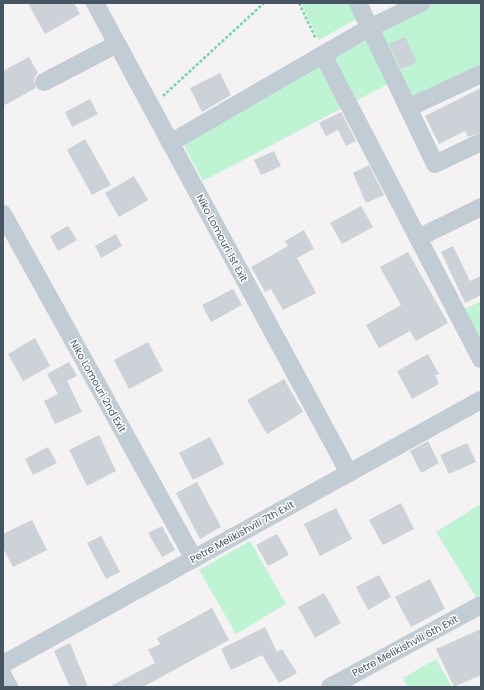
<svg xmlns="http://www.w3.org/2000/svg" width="484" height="690" viewBox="0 0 484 690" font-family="Poppins,sans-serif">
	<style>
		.green { fill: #bef4d4 }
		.building { fill: #cdd1d8 }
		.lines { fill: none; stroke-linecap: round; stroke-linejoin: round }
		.path { stroke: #72d6a7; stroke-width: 2.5; stroke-dasharray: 3 2; stroke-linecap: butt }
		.minor { stroke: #c2ccd4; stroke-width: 18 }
		.labels { text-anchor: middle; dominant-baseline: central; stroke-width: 3; stroke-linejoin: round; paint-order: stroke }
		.street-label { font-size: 10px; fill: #475562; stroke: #fff }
	</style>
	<rect width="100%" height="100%" fill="#f4f2f2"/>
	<g class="green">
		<path d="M301,3H351L358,18L319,40Z"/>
		<path d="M432,3H481V64L411,98L378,29Z"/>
		<path d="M367,40L390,83L203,181L180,138Z"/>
		<path d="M481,301V340L465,309Z"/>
		<path d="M481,504V595L476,597L436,532Z"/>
		<path d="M250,541L286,604L236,634L199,570Z"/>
		<path d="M436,659L452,687H408L403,678Z"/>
	</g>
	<g class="building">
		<path d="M28,3H74L80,14L45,34Z"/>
		<path d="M405,37L417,62L401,69L389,44Z"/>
		<path d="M29,57L38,73L35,77L34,81L36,88L3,106V71Z"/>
		<path d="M220,73L231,95L202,112L190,88Z"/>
		<path d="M481,88V132L468,137L465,131L439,144L425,116Z"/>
		<path d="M90,99L98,114L72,127L65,112Z"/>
		<path d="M341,112L356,141L346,146L338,130L326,136L319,123Z"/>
		<path d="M85,139L111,185L92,195L67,150Z"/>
		<path d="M274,151L281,166L261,175L254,160Z"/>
		<path d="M369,165L384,195L366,203L353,173Z"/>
		<path d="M134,176L148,200L119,217L105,193Z"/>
		<path d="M361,206L373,227L342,244L330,223Z"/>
		<path d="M68,226L77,240L58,251L50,236Z"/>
		<path d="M304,230L314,249L297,258L316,293L283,310L271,289L265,292L251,267L288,246L285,241Z"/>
		<path d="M116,234L122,246L101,258L95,246Z"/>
		<path d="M453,246L470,281L481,276V295L465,303L441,252Z"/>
		<path d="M408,252L448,323L416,341L410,331L379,348L366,325L401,305L380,267Z"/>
		<path d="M233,289L242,305L211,322L202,305Z"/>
		<path d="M35,338L50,366L23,381L8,354Z"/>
		<path d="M148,342L163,371L129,389L114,360Z"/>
		<path d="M428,354L439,374L435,375L439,384L412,399L397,371Z"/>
		<path d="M69,362L77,376L67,381L82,412L55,424L44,401L58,394L47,374Z"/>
		<path d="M284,379L303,412L267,434L247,400Z"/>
		<path d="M99,435L116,471L87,486L69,450Z"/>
		<path d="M210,437L224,464L193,480L179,453Z"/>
		<path d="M428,441L439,463L421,473L410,451Z"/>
		<path d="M467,443L476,462L449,474L440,455Z"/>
		<path d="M48,447L57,463L33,475L25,459Z"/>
		<path d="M197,482L221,527L200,539L176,493Z"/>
		<path d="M401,503L414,529L383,545L369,520Z"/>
		<path d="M336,508L352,539L320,556L304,524Z"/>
		<path d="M32,520L47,550L13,567L3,548V534Z"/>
		<path d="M162,526L175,550L162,557L148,533Z"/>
		<path d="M277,534L289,555L268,566L256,545Z"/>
		<path d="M101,536L120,572L106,579L87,543Z"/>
		<path d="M379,575L391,597L368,610L356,587Z"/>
		<path d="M430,579L445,609L411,627L395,597Z"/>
		<path d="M324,593L341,623L315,638L298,607Z"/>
		<path d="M212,608L229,640L143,687H109L155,663L148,650L160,644L157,638Z"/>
		<path d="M265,627L277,652L282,649L297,673L279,683L262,655L231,670L221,649Z"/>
		<path d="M481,629V675L454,687L436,649Z"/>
		<path d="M70,643L88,687H70L54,651Z"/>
	</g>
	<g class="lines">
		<g class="path">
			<path d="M299,3L316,39"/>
			<path d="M163,96L264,3"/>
		</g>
		<g class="minor">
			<path d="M95,3L349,473"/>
			<path d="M358,3L435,164L481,142"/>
			<path d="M323,55L481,359"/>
			<path d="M44,82L117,44"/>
			<path d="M408,108L481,74"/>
			<path d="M170,143L369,28L421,3"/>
			<path d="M3,214L194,559"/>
			<path d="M418,238L481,207"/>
			<path d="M3,664L481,400"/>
			<path d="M3,676L9,687"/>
			<path d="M330,687L481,605"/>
		</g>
	</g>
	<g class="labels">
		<g class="street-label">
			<text transform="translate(222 238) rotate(62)">Niko Lomouri 1st Exit</text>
			<text transform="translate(98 386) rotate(61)">Niko Lomouri 2nd Exit</text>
			<text transform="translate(242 532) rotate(-29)">Petre Melikishvili 7th Exit</text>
			<text transform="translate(405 646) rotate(-28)">Petre Melikishvili 6th Exit</text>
		</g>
	</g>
	<rect width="484" height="690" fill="none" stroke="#475562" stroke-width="8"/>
</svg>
